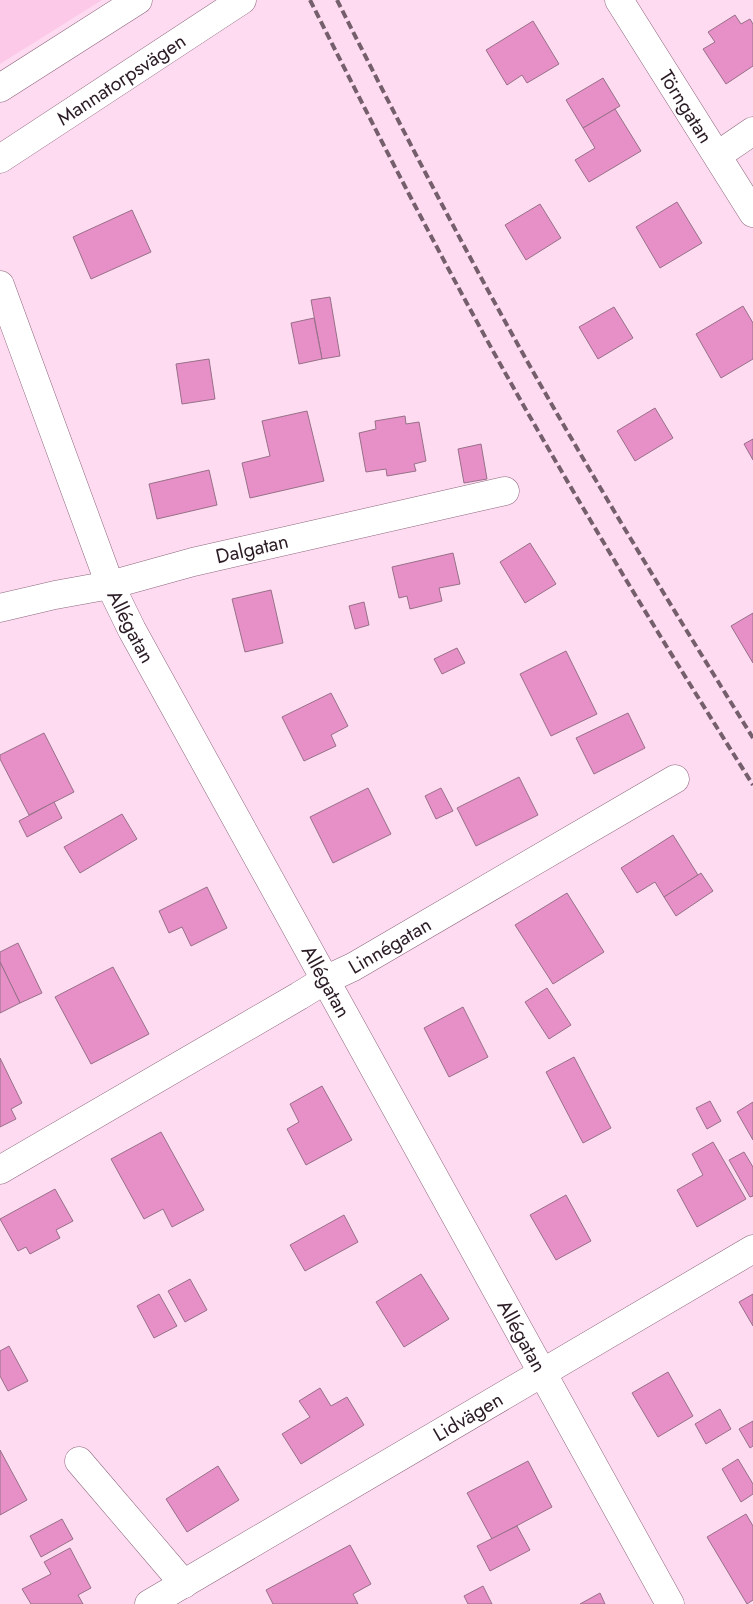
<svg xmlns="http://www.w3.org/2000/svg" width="753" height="1604" viewBox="0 0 753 1604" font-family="Jost,sans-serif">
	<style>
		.built { fill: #fccae8 }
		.building { fill: #e790c8; stroke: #977088 }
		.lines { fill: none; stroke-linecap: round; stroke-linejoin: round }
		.minor-casing { stroke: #8d677e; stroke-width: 29 }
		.minor { stroke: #fff; stroke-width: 28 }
		.rail { stroke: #755f6d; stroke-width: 4; stroke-dasharray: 8 4; stroke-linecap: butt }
		.labels { text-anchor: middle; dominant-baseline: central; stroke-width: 5; stroke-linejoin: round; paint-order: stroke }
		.street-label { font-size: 20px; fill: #2b1b25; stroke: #fff }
	</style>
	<rect width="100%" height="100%" fill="#fedbf0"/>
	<path class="built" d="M0,0H102L0,64Z"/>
	<g class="building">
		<path d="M735,15L741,24L750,19L753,24V66L726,84L703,49L715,42L708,32Z"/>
		<path d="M533,21L559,64L527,83L522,75L507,85L486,50Z"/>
		<path d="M603,78L620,106L583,128L566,100Z"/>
		<path d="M615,109L641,151L589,182L575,160L595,148L583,128Z"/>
		<path d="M677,202L702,243L660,268L636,227Z"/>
		<path d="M540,204L561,238L526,260L505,225Z"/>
		<path d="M132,210L151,252L91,279L73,237Z"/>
		<path d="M330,297L340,356L322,359L311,300Z"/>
		<path d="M743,306L753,323V359L721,378L696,334Z"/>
		<path d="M614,307L633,338L598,359L579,327Z"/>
		<path d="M314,318L322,359L299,364L291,323Z"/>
		<path d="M209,359L215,399L182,404L176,364Z"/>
		<path d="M655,408L673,438L635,461L617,431Z"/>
		<path d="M307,411L324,481L250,498L242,463L270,456L262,421Z"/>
		<path d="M405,416L406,424L419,422L426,461L414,464L416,471L387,476L386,469L366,472L359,433L376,429L375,421Z"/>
		<path d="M753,439V460L744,444Z"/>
		<path d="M481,444L487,479L464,483L458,449Z"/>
		<path d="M209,470L217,505L157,519L149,484Z"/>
		<path d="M530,543L556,584L525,603L500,562Z"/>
		<path d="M453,553L460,584L439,588L442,601L410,609L407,596L399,598L392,567Z"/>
		<path d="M271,590L283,643L245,652L232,599Z"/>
		<path d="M364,602L369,625L355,629L349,606Z"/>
		<path d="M753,613V663L731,626Z"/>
		<path d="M457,648L465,663L442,674L434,659Z"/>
		<path d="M566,651L597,714L551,736L520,674Z"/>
		<path d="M331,693L348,726L331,735L336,746L304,761L282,717Z"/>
		<path d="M628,713L645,748L594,774L576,738Z"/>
		<path d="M44,733L74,792L29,815L0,759V755Z"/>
		<path d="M519,777L538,815L476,846L457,808Z"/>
		<path d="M368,788L391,834L333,863L310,817Z"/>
		<path d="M441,788L453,811L436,819L425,796Z"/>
		<path d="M54,802L62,818L27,837L19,821Z"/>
		<path d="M122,814L137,839L80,873L64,847Z"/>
		<path d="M673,835L698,875L664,897L655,882L637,893L621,868Z"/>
		<path d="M701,873L713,891L676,916L664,897Z"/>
		<path d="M207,887L227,928L191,946L182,927L169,933L159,911Z"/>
		<path d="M567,893L604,952L553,984L515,925Z"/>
		<path d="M18,943L42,993L20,1003L0,962V952Z"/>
		<path d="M0,962L20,1003L0,1013Z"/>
		<path d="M113,967L149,1034L91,1064L55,997Z"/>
		<path d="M547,988L571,1025L549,1039L525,1002Z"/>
		<path d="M463,1007L488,1057L449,1077L424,1028Z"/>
		<path d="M574,1057L611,1128L583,1143L546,1072Z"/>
		<path d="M0,1058L22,1103L11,1109L16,1119L0,1127Z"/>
		<path d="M322,1086L352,1140L306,1165L287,1129L299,1122L290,1104Z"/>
		<path d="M710,1101L721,1121L707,1129L696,1108Z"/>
		<path d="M753,1102V1140L737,1112Z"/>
		<path d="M161,1132L204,1210L172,1227L163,1209L144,1219L111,1159Z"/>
		<path d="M713,1142L746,1199L697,1227L677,1190L703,1175L692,1154Z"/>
		<path d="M744,1152L753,1167V1196L750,1197L729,1160Z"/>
		<path d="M55,1189L73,1221L56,1230L60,1238L30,1254L26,1247L18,1251L0,1219Z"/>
		<path d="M566,1195L591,1241L556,1260L530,1215Z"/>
		<path d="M344,1215L358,1242L305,1271L290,1245Z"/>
		<path d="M421,1274L449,1319L404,1347L376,1302Z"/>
		<path d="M190,1279L207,1310L185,1322L168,1291Z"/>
		<path d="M159,1294L177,1326L154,1338L137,1306Z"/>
		<path d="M753,1294V1326L739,1302Z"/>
		<path d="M9,1346L28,1381L8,1391L0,1376V1351Z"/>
		<path d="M668,1372L693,1416L658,1437L632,1393Z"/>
		<path d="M320,1388L331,1406L347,1397L364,1425L301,1464L282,1434L310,1417L299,1401Z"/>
		<path d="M720,1409L731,1429L706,1444L695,1424Z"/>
		<path d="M753,1421V1446L750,1448L739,1429Z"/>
		<path d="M0,1450L27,1500L0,1515Z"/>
		<path d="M738,1459L753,1484V1494L741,1502L722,1469Z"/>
		<path d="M528,1461L552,1507L492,1539L467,1493Z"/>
		<path d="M218,1466L239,1500L187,1532L166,1499Z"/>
		<path d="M746,1514L753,1526V1600L747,1604L707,1537Z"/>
		<path d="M62,1519L73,1539L41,1557L30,1536Z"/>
		<path d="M517,1526L530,1550L490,1571L477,1546Z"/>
		<path d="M350,1545L371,1584L353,1594L358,1604H273L266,1590Z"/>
		<path d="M70,1548L91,1588L78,1595L83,1604H31L22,1589L51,1574L44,1562Z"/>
		<path d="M483,1586L492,1604H468L464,1596Z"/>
		<path d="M600,1593L605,1604H580Z"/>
	</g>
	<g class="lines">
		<defs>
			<g id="minor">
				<path id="s1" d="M619,0L753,213"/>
				<path d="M0,88L138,0"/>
				<path d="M718,155L753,131"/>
				<path id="s2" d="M0,159L242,0"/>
				<path id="s3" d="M0,285L110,585L132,630L670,1604"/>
				<path id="s4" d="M0,608L55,595L110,585L193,562L505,491"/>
				<path id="s5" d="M0,1170L299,996L325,980L353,967L675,779"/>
				<path d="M79,1461L184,1584"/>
				<path id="s6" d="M149,1604L753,1249"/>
			</g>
		</defs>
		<use href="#minor" class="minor-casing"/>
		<use href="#minor" class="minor"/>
		<g class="rail">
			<path d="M310,0C386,151 463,302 548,448C614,562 683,674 753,785"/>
			<path d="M337,0C411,147 487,294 570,436C629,538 691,638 753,738"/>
		</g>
	</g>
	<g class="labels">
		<g class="street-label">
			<text stroke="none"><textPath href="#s2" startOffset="145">Mannatorpsvägen</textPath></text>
			<text stroke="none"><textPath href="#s1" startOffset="126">Törngatan</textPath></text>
			<text stroke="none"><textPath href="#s4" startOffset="259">Dalgatan</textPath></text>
			<text stroke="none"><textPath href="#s3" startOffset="366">Allégatan</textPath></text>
			<text stroke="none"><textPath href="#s5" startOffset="450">Linnégatan</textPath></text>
			<text stroke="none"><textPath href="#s3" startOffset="771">Allégatan</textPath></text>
			<text stroke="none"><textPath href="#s3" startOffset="1176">Allégatan</textPath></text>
			<text stroke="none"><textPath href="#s6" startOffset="370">Lidvägen</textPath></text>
		</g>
	</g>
</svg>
